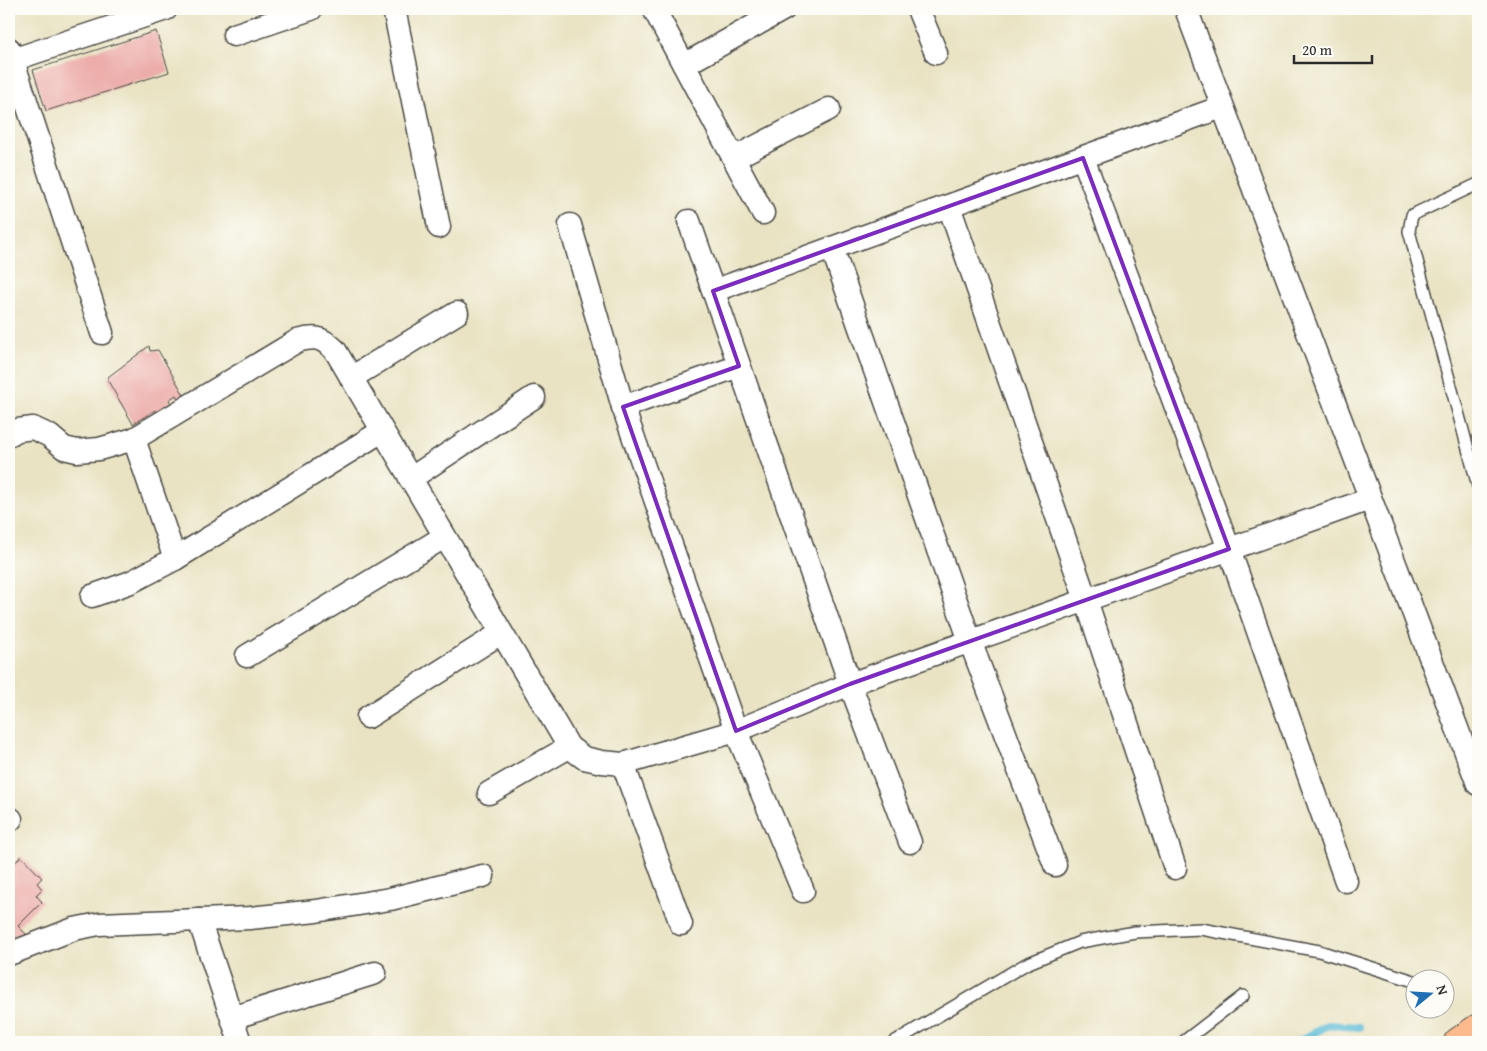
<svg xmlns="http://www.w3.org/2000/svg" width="1487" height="1051" viewBox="0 0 1487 1051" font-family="'Gentium Book Plus',serif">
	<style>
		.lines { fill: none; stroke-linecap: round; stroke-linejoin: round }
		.stream { stroke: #57b9d5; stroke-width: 8 }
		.building { fill: #ecaca9 }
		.service-casing { stroke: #484742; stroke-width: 14 }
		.minor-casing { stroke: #484742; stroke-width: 25 }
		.primary-casing { stroke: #484742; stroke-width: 30 }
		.service { stroke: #fff; stroke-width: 11 }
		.minor { stroke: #fff; stroke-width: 22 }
		.primary { stroke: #fcba8d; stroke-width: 28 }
		.marked { fill: none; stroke: #7b2cbf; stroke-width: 4; stroke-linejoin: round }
	</style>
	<rect width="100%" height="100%" fill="#fdfcf7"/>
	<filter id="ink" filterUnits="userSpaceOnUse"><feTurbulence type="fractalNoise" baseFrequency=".02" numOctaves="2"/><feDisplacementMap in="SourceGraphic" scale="10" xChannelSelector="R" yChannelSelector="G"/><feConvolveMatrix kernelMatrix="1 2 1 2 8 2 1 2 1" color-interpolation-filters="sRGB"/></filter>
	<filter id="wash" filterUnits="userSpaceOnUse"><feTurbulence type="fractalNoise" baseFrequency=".0096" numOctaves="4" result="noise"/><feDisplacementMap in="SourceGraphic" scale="20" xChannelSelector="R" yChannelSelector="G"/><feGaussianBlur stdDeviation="1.12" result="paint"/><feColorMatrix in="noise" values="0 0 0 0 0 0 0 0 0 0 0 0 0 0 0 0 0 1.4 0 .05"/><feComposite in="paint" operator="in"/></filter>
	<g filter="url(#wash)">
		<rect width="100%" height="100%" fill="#e9e3c3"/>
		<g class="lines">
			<path class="stream" d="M1298,1042L1328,1025L1359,1027"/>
		</g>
		<g id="blocks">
			<g class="building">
				<path d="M156,31L169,72L46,111L33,70Z"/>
				<path d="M149,346L150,351L158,350L188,402L181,404L176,395L169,400L174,409L159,417L155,410L133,424L108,381V377Z"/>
				<path d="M21,856L42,878L37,883L42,889L36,895L42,902L18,926L28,936L9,956V862L11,860L13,865Z"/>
			</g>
		</g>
	</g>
	<g filter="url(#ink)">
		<use href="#blocks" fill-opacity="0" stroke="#484742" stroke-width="1"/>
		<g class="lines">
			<defs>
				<g id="service">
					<path d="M1478,184L1412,215L1409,231L1478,486"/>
					<path d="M894,1042L1026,964L1080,942L1135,932L1201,929L1319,951L1414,981"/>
					<path d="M1183,1042L1243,996"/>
				</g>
				<g id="minor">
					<path d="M394,9L439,227"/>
					<path d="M654,9L763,213"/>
					<path d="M918,9L936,53"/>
					<path d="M1186,9L1478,784"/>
					<path d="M234,35L311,9"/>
					<path d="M9,49L102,333"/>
					<path d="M12,60L166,9"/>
					<path d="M684,65L784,9"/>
					<path d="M734,158L829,109"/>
					<path d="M1083,158L1229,549L1346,881"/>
					<path d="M949,206L1086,600L1175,868"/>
					<path d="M689,221L850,684L910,842"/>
					<path d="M570,225L623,407L736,731L803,891"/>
					<path d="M832,248L970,641L1055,865"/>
					<path d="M713,291L1222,107"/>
					<path d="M351,378L457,313"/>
					<path d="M623,407L739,366"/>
					<path d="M9,435L18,430L33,428L50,436L64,448L77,451L99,449L134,439L297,341C316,336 321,337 335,350L569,747L584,758L602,762L623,764L736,731L850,684L1370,499"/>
					<path d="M134,439L175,559"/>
					<path d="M410,479L534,397"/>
					<path d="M92,596L131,582L175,559L382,431"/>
					<path d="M247,656L444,537"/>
					<path d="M368,717L501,633"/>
					<path d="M623,764L681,924"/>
					<path d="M489,793L569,747"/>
					<path d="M9,821L11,819"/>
					<path d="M199,920L240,1042"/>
					<path d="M9,954L74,929L99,924L250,918L316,911L390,899L483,876"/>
					<path d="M232,1018L375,973"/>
				</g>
				<path id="primary" d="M1458,1042L1478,1028"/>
			</defs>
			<use href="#service" class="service-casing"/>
			<use href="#minor" class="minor-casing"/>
			<use href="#primary" class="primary-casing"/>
			<use href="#service" class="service"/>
			<use href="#minor" class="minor"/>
			<use href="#primary" class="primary"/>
		</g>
	</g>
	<path class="marked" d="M1083,158L1229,549L850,684L736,731L623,407L739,366L713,291Z"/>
	<rect width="1487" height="1051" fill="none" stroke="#fdfcf7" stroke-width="30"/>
	<g transform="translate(1430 994) rotate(72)"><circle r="24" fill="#fdfcf7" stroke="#a9a8a5"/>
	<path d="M0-4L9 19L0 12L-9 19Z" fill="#1f6fb2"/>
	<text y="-8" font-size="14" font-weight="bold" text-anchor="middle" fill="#2b2b2b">N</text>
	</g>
	<path d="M1294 55v8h78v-8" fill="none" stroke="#2b2b2b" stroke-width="2.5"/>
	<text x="1302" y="55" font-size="15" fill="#2b2b2b" stroke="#fdfcf7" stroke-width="4" paint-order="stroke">20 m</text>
</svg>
